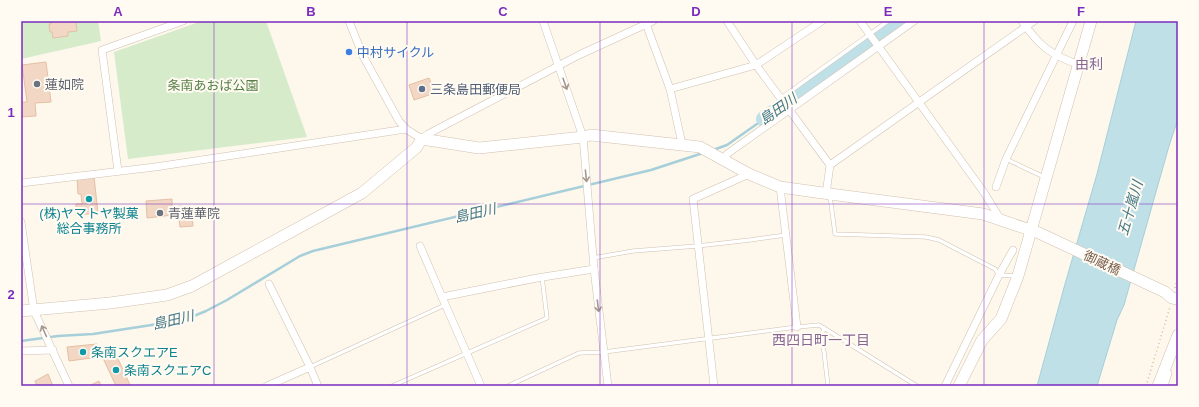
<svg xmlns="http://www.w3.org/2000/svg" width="1199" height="407" viewBox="0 0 1199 407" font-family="Helvetica,'Noto Sans JP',sans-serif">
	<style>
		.green { fill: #d6ebca }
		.water { fill: #c0e0e7; stroke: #a6cfd9 }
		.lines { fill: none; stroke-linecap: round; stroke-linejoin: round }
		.stream { stroke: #a6cfd9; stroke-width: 2.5 }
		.river { stroke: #c0e0e7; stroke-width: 16 }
		.building { fill: #f2d8c4; stroke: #e5bfa4 }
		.lane-casing { stroke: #d0c0b0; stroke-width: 4.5 }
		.street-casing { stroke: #d0c0b0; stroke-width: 8 }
		.secondary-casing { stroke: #d3c0af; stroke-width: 12 }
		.path { stroke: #d8bba6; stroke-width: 1.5; stroke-dasharray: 1 3; stroke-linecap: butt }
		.lane { stroke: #fff; stroke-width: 3.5 }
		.street { stroke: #fff; stroke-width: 7 }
		.secondary { stroke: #fff; stroke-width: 11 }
		.oneway { stroke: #a8978c }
		.grid { fill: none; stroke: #7b2cbf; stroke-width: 1; stroke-opacity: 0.55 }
		.shop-dot { fill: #3f7fe0; stroke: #fffbf3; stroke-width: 1.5 }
		.worship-dot { fill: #6b7280; stroke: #fffbf3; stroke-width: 1.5 }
		.service-dot { fill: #5c6f8a; stroke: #fffbf3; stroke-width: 1.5 }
		.culture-dot { fill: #0f9aa8; stroke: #fffbf3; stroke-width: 1.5 }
		.labels { text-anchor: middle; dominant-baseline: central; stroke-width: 4; stroke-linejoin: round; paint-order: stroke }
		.shop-label { font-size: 13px; fill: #366cbe; stroke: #fffbf3; text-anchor: start }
		.worship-label { font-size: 13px; fill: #5b616d; stroke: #fffbf3; text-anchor: start }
		.park-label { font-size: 13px; fill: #547f45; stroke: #fffbf3 }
		.service-label { font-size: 13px; fill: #4e5e75; stroke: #fffbf3; text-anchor: start }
		.culture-label { font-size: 13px; fill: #0d838f; stroke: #fffbf3; text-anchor: start }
		.street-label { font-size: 13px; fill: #795f4e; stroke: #fffbf3 }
		.neighbourhood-label { font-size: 14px; fill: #876694; stroke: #fffbf3 }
		.water-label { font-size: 14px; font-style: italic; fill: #437785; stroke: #fffbf3 }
		.neatline { fill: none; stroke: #7b2cbf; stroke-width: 1.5 }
		.grid-label { font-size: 13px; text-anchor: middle; font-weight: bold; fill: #7b2cbf }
	</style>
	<rect width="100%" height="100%" fill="#fdf7ec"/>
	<g class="green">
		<path d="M21,21H98L101,41L21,59Z"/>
		<path d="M202,21H266L307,137L128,159L114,52Z"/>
	</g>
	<path class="water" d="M1136,21H1178V119L1169,146L1124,305L1117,320L1097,386H1037L1065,284L1097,174Z"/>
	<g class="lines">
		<g class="stream">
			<path d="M713,150L727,145L764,119"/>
			<path d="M21,341L58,336L93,334L184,320L206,311L227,300L300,256L313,251L651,170L703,153"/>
		</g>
		<path class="river" d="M764,119L904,21"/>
	</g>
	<g class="building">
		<path d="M51,21H76L77,31L68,32V36L53,38L52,32H50L49,24H51Z"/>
		<path d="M46,62L51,102L35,103L36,116L21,117V102H27L22,65Z"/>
		<path d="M429,78L435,93L414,100L409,85Z"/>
		<path d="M94,177L98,213L76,215V204H82L81,194H78L77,178Z"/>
		<path d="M172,199V207L181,206L182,212L192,211L193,226L180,227L178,211L173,212V215L147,218L146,201Z"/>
		<path d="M97,344L99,357L69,361L67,347Z"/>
		<path d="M114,350L130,385L127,386H116L102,356Z"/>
		<path d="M48,374L53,386H37L35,381Z"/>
		<path d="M99,381L101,386H89Z"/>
	</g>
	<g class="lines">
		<defs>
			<g id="lane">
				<path d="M781,98L888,21"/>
				<path d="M1006,159L1044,177"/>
				<path d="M830,196L835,234L926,237L939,240L995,269L999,275L1017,276"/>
				<path d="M593,258L633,251L697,246L750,240L786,235"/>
				<path d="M824,328L822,335L828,386"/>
				<path d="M310,367L445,305"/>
				<path d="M392,386L547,318L542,277"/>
				<path d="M508,386L579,353L604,352L797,327L819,325L917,386"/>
			</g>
			<g id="street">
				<path d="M349,21L363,56L399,121L406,129L422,139L428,134L579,55L653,21"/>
				<path d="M543,21L583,137L594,269L608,386"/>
				<path d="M645,21L670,89L682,144"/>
				<path d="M727,21L756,65L830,165L826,194"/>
				<path d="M860,21L983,191L1001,220"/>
				<path d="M1022,21C1040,47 1050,54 1079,65"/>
				<path d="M670,89L756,65L822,21"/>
				<path d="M725,161L727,154L914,21"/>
				<path d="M830,165L1034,21"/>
				<path d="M118,171L102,50L183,21"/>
				<path d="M21,183L155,167L406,129"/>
				<path d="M780,187L797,327"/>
				<path d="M996,187L1006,159L1073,21"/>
				<path d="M21,222L34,311L69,386"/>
				<path d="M420,246L442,297L481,386"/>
				<path d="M269,284L310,367L318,386"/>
				<path d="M442,297L537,278L594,269"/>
				<path d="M21,351L53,350"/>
				<path d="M267,386L310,367"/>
				<path d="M714,386L693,199L749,174"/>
				<path d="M945,386L999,275L1013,250"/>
				<path d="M1164,386L1168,373"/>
			</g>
			<g id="secondary">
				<path d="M21,311L110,303L167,295L192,286L362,193L416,148L422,139L479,148L583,137L591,135L700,147L749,174L780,187L830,194L983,214L1039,233L1165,292L1172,298L1178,299"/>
				<path d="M959,386L982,340L1001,319L1018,276L1091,21"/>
				<path d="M1158,386L1178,335"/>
			</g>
		</defs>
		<use href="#lane" class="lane-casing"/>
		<use href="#street" class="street-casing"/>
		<use href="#secondary" class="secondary-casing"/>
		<g class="path">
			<path d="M1175,288L1178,276"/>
			<path d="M1146,386L1170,307"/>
		</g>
		<use href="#lane" class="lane"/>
		<use href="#street" class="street"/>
		<use href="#secondary" class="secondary"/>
	</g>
	<defs><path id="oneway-shaft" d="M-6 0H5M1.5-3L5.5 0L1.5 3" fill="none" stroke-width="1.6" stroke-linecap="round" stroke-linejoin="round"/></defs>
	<g class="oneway">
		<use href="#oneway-shaft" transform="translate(565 84) rotate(71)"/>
		<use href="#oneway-shaft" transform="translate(586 176) rotate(84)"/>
		<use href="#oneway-shaft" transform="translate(598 306) rotate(83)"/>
		<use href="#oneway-shaft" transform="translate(44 331) rotate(-114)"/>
	</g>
	<path class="grid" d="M214,21V386M407,21V386M600,21V386M792,21V386M984,21V386M21,204H1178"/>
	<circle class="shop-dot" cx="349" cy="52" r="4"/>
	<g class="worship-dot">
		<circle cx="37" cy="84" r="4"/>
		<circle cx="160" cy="213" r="4"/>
	</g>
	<circle class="service-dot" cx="422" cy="89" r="4"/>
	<g class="culture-dot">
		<circle cx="89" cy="199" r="4"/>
		<circle cx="83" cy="352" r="4"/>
		<circle cx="116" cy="370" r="4"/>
	</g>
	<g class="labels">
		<g class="shop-label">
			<text x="357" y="52">中村サイクル</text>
		</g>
		<g class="worship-label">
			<text x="45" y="84">蓮如院</text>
			<text x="168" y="213">青蓮華院</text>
		</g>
		<g class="park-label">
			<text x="213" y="85">条南あおば公園</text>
		</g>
		<g class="service-label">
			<text x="430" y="89">三条島田郵便局</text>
		</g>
		<g class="culture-label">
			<text x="89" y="213" text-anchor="middle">(株)ヤマトヤ製菓<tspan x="89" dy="15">総合事務所</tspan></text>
			<text x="91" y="352">条南スクエアE</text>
			<text x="124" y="370">条南スクエアC</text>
		</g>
		<g class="street-label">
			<text transform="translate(1102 263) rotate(25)">御蔵橋</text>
		</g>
		<g class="neighbourhood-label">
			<text x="1089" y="64">由利</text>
			<text x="821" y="340">西四日町一丁目</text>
		</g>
		<g class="water-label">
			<text transform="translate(778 109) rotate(-35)">島田川</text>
			<text transform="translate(1130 208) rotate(-74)">五十嵐川</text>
			<text transform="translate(475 213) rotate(-13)">島田川</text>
			<text transform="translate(173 320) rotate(-13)">島田川</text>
		</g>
	</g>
	<rect width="1199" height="407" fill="none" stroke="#fffbf3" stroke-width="44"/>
	<rect x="22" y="22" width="1155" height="363" class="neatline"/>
	<g class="grid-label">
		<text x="118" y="16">A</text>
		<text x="311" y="16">B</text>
		<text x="503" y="16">C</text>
		<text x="696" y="16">D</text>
		<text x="888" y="16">E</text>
		<text x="1081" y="16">F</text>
		<text x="11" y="117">1</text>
		<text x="11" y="299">2</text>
	</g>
</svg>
